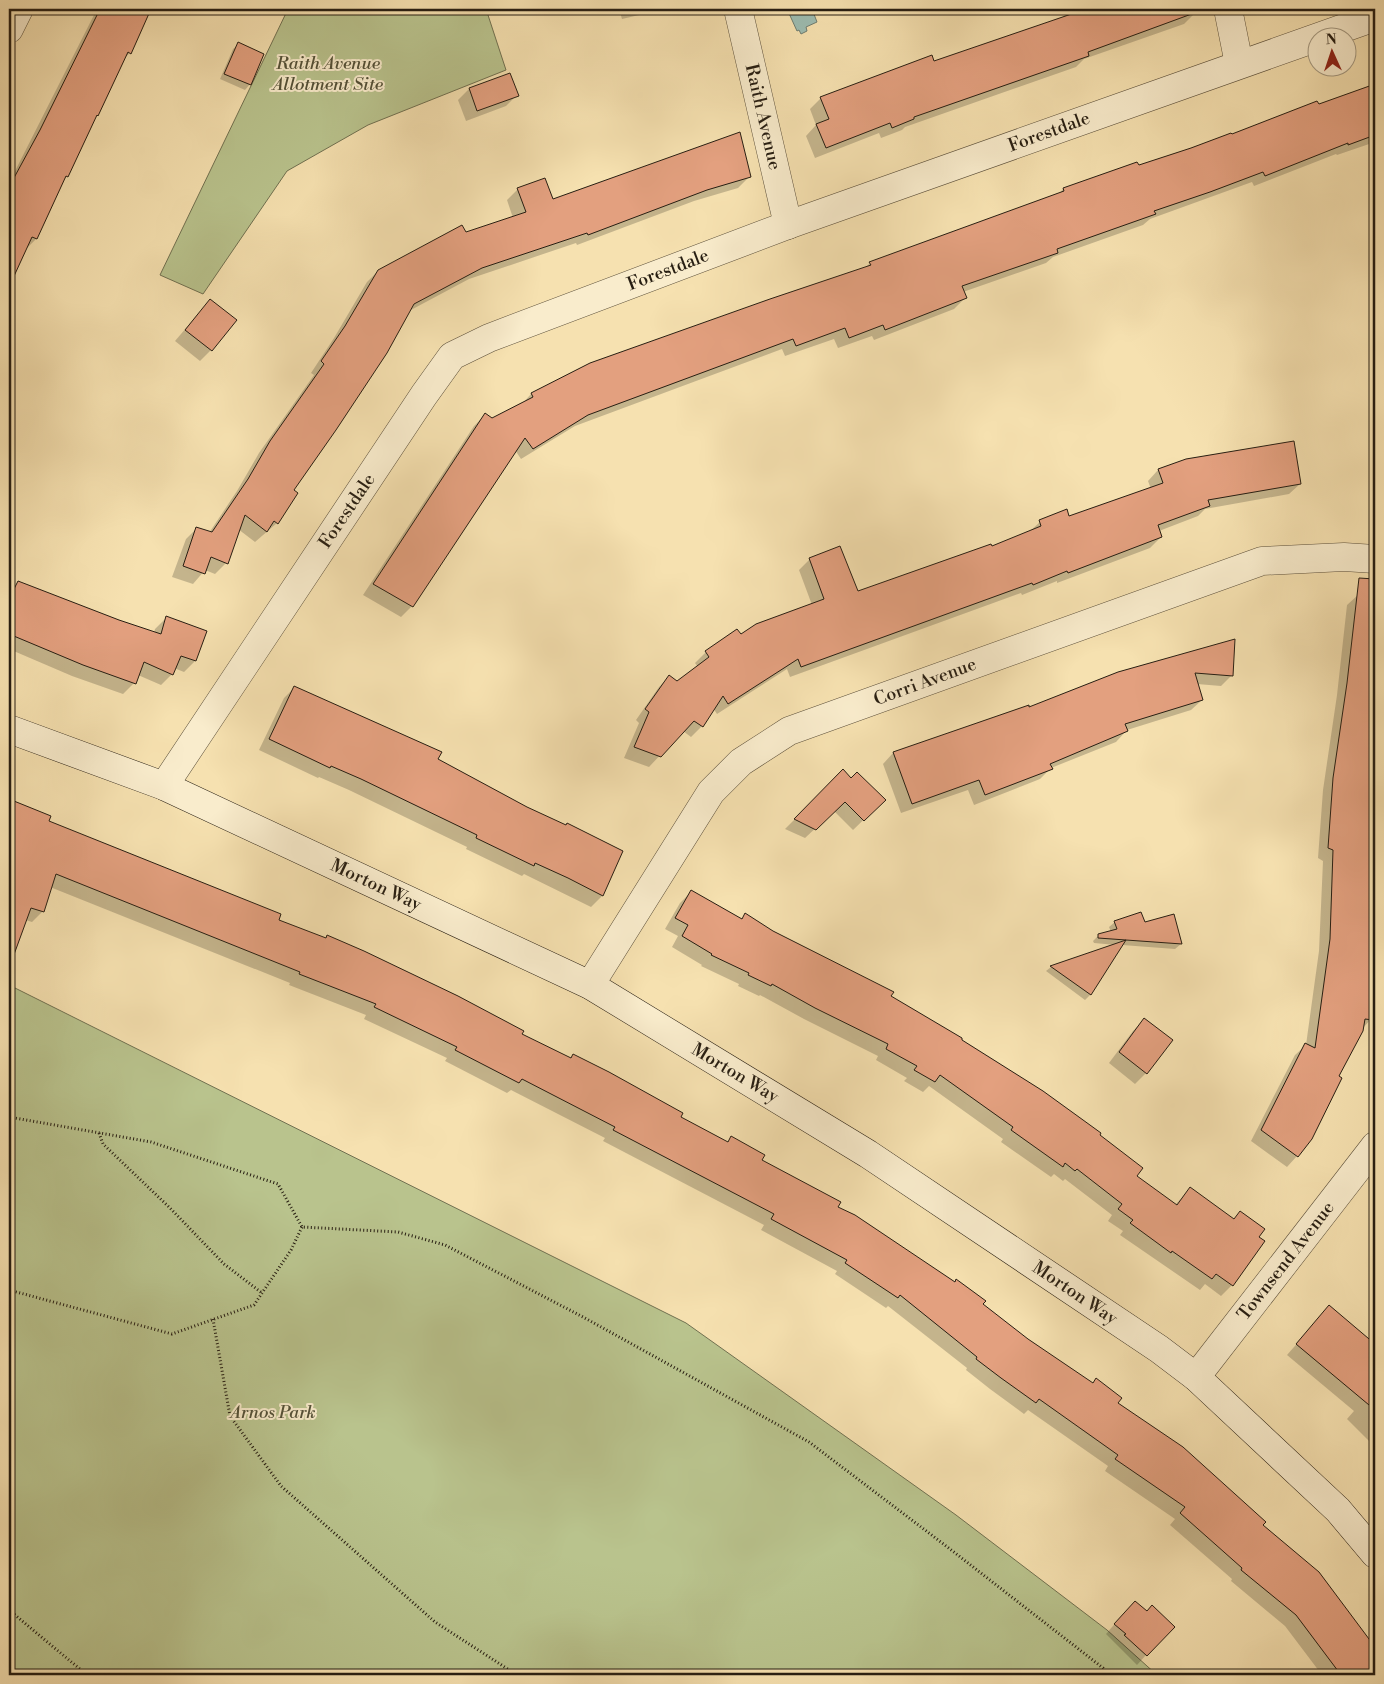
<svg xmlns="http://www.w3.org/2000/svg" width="1384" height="1684" viewBox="0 0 1384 1684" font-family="'Libre Bodoni',serif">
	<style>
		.green { fill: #b9c38d; stroke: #707050 }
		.water { fill: #9dbcb1; stroke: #6e7d71 }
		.shadow { fill: #0003 }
		.building { fill: #e3a07f; stroke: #271e12 }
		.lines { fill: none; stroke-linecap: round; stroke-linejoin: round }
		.street-casing { stroke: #5b4f3a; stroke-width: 29 }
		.secondary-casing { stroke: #271e12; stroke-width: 29 }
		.path { stroke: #271e12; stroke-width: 3; stroke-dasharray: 1 2.5; stroke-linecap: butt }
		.street { stroke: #f9eccc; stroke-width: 28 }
		.secondary { stroke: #f9eccc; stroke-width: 28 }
		.labels { text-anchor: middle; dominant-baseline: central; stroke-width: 4; stroke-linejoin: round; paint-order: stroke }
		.park-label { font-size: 18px; font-style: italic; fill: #535037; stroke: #f9eccc }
		.street-label { font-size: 18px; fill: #271e12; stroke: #f9eccc }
	</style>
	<rect width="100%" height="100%" fill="#f6e1b0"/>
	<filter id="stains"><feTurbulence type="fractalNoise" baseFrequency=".004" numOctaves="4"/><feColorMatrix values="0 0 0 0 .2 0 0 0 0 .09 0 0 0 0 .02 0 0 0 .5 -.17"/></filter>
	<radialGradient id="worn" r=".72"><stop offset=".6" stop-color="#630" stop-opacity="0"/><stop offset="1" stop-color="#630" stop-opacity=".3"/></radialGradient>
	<g class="green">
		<path d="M288,9H486L506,70L368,125L287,171L203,294L160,275Z"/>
		<path d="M9,985L686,1323L956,1515L1107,1630L1157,1675H9Z"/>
	</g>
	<path class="water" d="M787,9H812L817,22L806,27L807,31L801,34L799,30L797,31Z"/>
	<g class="shadow">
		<path d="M97,9H150L130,53L123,59L97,115L94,118L67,176L63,181L36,239L26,249L9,285V183Z"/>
		<path d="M619,9H665L622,19Z"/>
		<path d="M1071,9H1194L1195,13L1184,24L1084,59L1076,67L905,127L902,130L881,138L879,133L815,158L806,136L816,125L810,109L821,98L933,63L1061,19Z"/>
		<path d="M239,44L250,84L245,90L220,79L233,49Z"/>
		<path d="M509,74L517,95L506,106L466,121L458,100L469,89Z"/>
		<path d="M1375,84V142L1337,155L1336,154L1254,186L1252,182L1150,219L1143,225L1053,257L1046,263L963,292L965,298L954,309L874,340L872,336L838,348L834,339L785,356L782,349L575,426L521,459L515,450L412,606L401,617L363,595L474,426L485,415L492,419L521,405L531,394L590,365L865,268L870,263L1058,195L1063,189L1231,136Z"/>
		<path d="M749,177L738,188L694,201L577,245L576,243L469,279L409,311L292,490L277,523L255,542L238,529L226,563L215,574L205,570L193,584L172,577L186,539L197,528L209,533L237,491L259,453L314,375L311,373L334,338L367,282L378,271L466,234L513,218L507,200L518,189L552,201Z"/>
		<path d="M210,300L211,350L200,361L175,341Z"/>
		<path d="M1158,470L1300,484L1289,494L1205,509L1198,516L1159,531L1161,537L1150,548L1057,583V581L1022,595L1021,593L790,677L787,669L717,714L713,708L702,726L691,737L683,731L649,767L624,758L639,723L636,720L659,687L669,677L677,683L698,667L695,663L706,652L737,630L741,635L812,605L799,570L809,560L840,547L858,593L991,547L1029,532L1040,522L1068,518L1151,489L1148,481Z"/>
		<path d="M1375,491V522L1370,521Z"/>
		<path d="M19,583L154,633L155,629L166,618L195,661L184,672L174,668L172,674L161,685L138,675L134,683L123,694L72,676L9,649V592Z"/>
		<path d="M1358,595L1375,596V937L1373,979H1375V991L1371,1019L1363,1028L1297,1156L1287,1167L1251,1141L1295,1055L1306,1045L1319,951L1323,861L1318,858L1323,790L1337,695L1347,605Z"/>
		<path d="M1234,640L1232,675L1221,686L1197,684L1202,700L1191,710L1127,730L1116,742L1051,768L1040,779L974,805L968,790L901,813L883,764L893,753L1028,707L1029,709Z"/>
		<path d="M295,687L526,808L622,852L602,896L591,907L524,874L522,876L466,849L467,847L349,790L319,777L318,778L259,750L284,698Z"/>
		<path d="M843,771L851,779L884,800L853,830L834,811L805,838L785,829Z"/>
		<path d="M9,799L50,817L47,822L277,920L325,939L327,937L569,1059L573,1055L679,1117L727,1142L731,1138L761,1161L836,1207L981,1305L1028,1340L1092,1384L1096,1380L1117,1404L1318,1572L1375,1649V1675H1322L1285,1626L1231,1581L1232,1579L1170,1525L1175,1519L1105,1471L1108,1466L1028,1410L1024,1414L990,1389L966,1370L967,1368L888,1306L886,1308L835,1274L837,1271L761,1230L764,1225L603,1141L605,1138L511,1090L507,1093L445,1061L447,1058L364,1019L366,1015L289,985L290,983L50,887L43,911L32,922L9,915V906L13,893L9,892Z"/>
		<path d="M691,892L741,920L745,915L772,932L890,997L960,1040L1098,1136L1135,1177L1175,1205L1190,1189L1232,1285L1221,1296L1205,1284L1200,1290L1120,1235L1123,1231L1108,1221L1112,1215L1065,1179L1063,1181L1054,1174L1051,1177L1001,1142L1003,1139L929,1086L923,1092L904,1081L907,1078L876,1060L878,1056L804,1019L760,995L759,996L738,986L739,984L701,966L702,965L672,947L678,936L665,929L680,903Z"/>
		<path d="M1115,922L1144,923L1181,944L1175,949L1122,945L1090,995L1085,1000L1046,971L1051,967L1116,945L1094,943L1093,941L1099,935L1111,932L1109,927Z"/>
		<path d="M1144,1020L1146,1073L1135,1084L1109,1063L1133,1031Z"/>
		<path d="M1329,1307L1375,1347V1447L1347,1419L1354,1411L1287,1355Z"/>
		<path d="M1125,1612L1147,1613L1146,1655L1137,1665L1106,1634Z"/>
	</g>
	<g class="building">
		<path d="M100,9H151L131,54L128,52L98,116L97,115L68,177L66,176L37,239L32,237L9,287V187L40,130Z"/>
		<path d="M1086,9H1196L1197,12L1088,52L1089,56L914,117V119L892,128L890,123L826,148L816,124L829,119L820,97L932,55L934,61Z"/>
		<path d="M238,42L264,54L251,85L224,74Z"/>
		<path d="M510,73L519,96L477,111L469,88Z"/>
		<path d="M1375,84V135L1348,145V143L1265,176L1263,172L1210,192L1154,211L1156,214L1057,249L1058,253L962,286L967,298L885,330L883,325L849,338L845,328L796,346L793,339L588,415L533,449L525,438L413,607L373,584L485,413L492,418L533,397L531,393L590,363L770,299L871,265L869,262L1064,191L1063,188L1137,162L1139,165L1191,148L1231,133L1232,134L1317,101L1319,104Z"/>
		<path d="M740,132L751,177L707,190L588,235L587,233L482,268L414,304L387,353L336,430L294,490L298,493L278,524L274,521L267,532L245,515L228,564L211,557L205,574L183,566L196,527L212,532L248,479L270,441L324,364L321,361L345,326L378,270L462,225L466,232L526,212L517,188L545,178L553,199Z"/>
		<path d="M210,299L237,320L212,351L185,330Z"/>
		<path d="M1294,441L1301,484L1208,500L1210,506L1158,525L1162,537L1068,573L1067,571L1033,585L1032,583L801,667L798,659L728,704L723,696L703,727L694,721L661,757L634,747L649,712L645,709L669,675L677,681L709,657L705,651L737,629L741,634L756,624L824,599L809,558L840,546L858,591L991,544L992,546L1041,526L1039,520L1067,509L1069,516L1163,483L1158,469L1186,459Z"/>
		<path d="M1359,578L1375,579V839L1374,863H1375V999L1373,1020L1365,1019L1363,1031L1339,1076L1342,1078L1312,1139L1298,1157L1261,1130L1305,1043L1315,1048L1330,939L1333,850L1328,848L1333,778L1347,683Z"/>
		<path d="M18,581L119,620L161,634L166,616L207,631L196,661L181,656L173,675L144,662L136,684L83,665L9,634V599Z"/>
		<path d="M1235,639L1233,676L1195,673L1203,700L1125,724L1128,731L1050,764L1053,769L985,795L979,780L912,804L893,752L1029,705V707L1118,672Z"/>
		<path d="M294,686L442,752L438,759L527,807L566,825L567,823L623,851L603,896L568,878L535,863L534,866L476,838L477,835L361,779L331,766L330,768L269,739Z"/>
		<path d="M843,769L851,778L857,772L886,800L864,821L845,802L816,830L794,819Z"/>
		<path d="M9,799L51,816L49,821L281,914L279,920L326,938L327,935L364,951L458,996L524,1031L522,1034L571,1058L573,1054L609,1072L683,1113L681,1117L728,1142L731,1136L765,1155L762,1160L841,1202L838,1207L855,1215L955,1282L956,1279L986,1301L983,1304L1028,1339L1093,1383L1096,1378L1122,1398L1118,1403L1183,1447L1266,1522L1263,1525L1319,1572L1375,1647V1675H1341L1296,1615L1241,1570L1242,1568L1180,1513L1185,1507L1115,1459L1118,1455L1039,1399L1036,1403L1001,1378L976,1359L977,1357L900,1295L898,1298L845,1263L847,1260L771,1219L774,1214L613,1130L615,1127L522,1079L519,1083L455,1050L457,1047L374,1007L376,1004L299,974L300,972L56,874L44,912L31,908L12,960L9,959Z"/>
		<path d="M691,890L742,919L745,913L773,931L894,992L891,996L962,1038V1040L1043,1091L1101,1133L1100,1135L1143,1168L1137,1176L1177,1205L1190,1187L1234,1219L1240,1211L1265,1229L1259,1237L1265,1241L1233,1286L1216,1274L1212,1279L1172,1251L1171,1253L1130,1223L1133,1220L1118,1209L1122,1204L1077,1169L1075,1171L1065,1163L1063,1167L1011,1130L1013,1127L940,1075L935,1082L914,1070L917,1066L886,1049L888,1044L815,1008L772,984L771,986L748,975L749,973L711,955L712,954L682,936L688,925L675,918Z"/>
		<path d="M1141,912L1145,922L1174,914L1182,944L1126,940L1091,995L1050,966L1126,940L1098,938V934L1117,929L1114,921Z"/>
		<path d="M1144,1018L1173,1040L1147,1074L1119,1052Z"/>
		<path d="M1329,1305L1375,1344V1410L1296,1344Z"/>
		<path d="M1135,1601L1147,1611L1152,1605L1175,1627L1147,1656L1124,1635L1126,1634L1114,1624Z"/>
	</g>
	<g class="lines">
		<defs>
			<g id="street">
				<path d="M738,9L788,225"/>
				<path d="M1228,9L1239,64"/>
				<path d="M9,29L19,9"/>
				<path d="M164,786L424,395L452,356L489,338L788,225L1375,17"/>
				<path d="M590,985L711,792L741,762L789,731L1262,561L1344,557L1375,559"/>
				<path d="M1196,1377L1375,1146"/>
			</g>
			<path id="secondary" d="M9,729L164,786L590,985L868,1154L1159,1349L1196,1377L1338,1510L1375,1554"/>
		</defs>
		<use href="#street" class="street-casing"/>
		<use href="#secondary" class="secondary-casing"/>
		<g class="path">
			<path d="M9,1117L151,1142L278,1184L302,1227L398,1232L445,1245L583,1317L809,1442L950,1549L1103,1668L1109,1675"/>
			<path d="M99,1133L103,1144L170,1208L224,1264L262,1293"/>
			<path d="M9,1290L172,1334L254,1305L291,1250L302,1227"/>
			<path d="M213,1319L230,1416L281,1486L435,1622L517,1675"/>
			<path d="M9,1610L87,1675"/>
		</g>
		<use href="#street" class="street"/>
		<use href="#secondary" class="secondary"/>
	</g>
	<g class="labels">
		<g class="park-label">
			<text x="328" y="63">Raith Avenue<tspan x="328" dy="21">Allotment Site</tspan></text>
			<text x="273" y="1412">Arnos Park</text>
		</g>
		<g class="street-label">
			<text transform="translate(763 117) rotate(77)">Raith Avenue</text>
			<text transform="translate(1049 132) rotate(-20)">Forestdale</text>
			<text transform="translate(668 270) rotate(-21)">Forestdale</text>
			<text transform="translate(347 511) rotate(-56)">Forestdale</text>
			<text transform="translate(925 682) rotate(-20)">Corri Avenue</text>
			<text transform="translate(376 885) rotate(25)">Morton Way</text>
			<text transform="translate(735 1073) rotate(31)">Morton Way</text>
			<text transform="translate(1286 1261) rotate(-52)">Townsend Avenue</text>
			<text transform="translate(1075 1293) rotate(34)">Morton Way</text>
		</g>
	</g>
	<rect width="1384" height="1684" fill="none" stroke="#f6e1b0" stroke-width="30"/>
	<rect x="10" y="10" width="1364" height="1664" fill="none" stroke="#271e12" stroke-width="2.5"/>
	<rect x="15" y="15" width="1354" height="1654" fill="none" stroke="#271e12"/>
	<g transform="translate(1332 52) rotate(357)"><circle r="24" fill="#f9eccc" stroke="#a59a82"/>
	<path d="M0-4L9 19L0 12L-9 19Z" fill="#8f2418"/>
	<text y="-8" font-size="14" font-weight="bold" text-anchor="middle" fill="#271e12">N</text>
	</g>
	<rect width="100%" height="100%" filter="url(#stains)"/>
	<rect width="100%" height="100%" fill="url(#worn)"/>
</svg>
